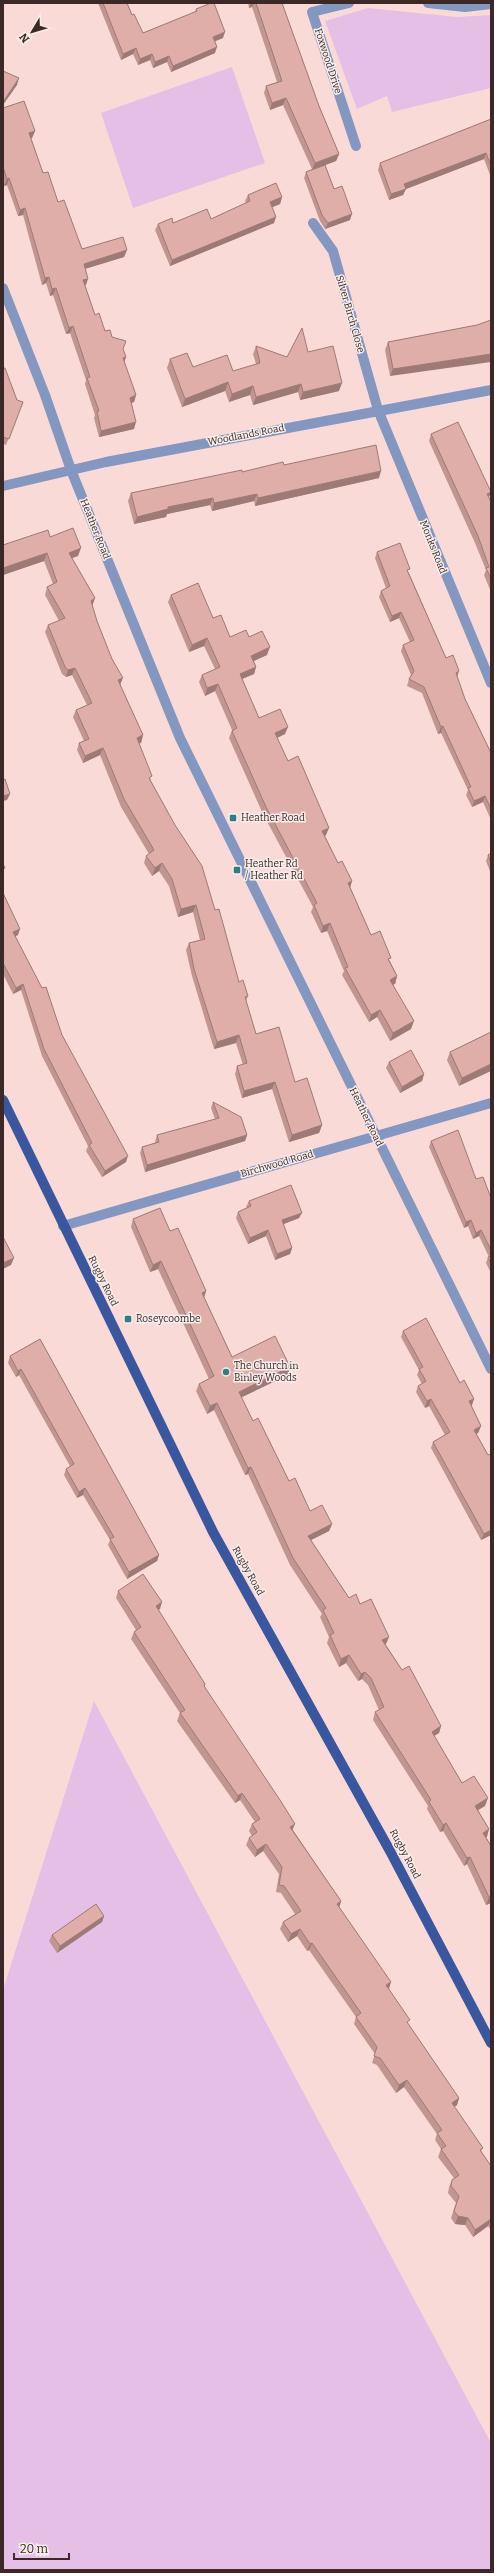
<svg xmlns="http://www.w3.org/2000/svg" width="494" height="2573" viewBox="0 0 494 2573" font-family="Bitter,serif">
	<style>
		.green { fill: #e6bfe7 }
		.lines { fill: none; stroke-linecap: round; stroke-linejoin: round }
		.minor { stroke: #8497c1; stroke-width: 10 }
		.major { stroke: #39569f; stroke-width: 10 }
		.wall { fill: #c19691 }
		.shaded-wall { fill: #9d7a76 }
		.building { fill: #e0aea9; stroke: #9d7a76 }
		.poi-dot { fill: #347c84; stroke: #f7edeb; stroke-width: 1.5 }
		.labels { text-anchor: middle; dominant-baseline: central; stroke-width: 3; stroke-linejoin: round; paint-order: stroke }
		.street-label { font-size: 10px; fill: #3c2826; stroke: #f7edeb }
		.poi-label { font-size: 10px; fill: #3c2826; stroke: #f7edeb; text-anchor: start }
	</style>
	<rect width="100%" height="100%" fill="#fadad6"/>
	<g class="green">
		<path d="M368,8L457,17L491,15V88L392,112L387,96L357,109L325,21Z"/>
		<path d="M232,67L265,163L133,208L101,113Z"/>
		<path d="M94,1701L491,2443V2570H3V1990Z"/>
	</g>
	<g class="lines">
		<g class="minor">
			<path d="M349,3L312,12L356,146"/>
			<path d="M428,3L465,7L491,4"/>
			<path d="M313,223L333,251L378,410L491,683"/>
			<path d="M3,288L45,395L71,470L180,738L491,1369"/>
			<path d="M3,486L106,462L491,390"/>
			<path d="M63,1226L491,1103"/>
		</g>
		<path class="major" d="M3,1100L213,1532L390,1851L491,2043"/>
	</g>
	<g class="wall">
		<path d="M98,3H127L132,15L143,33L195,12L196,9L223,38L215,41V53L171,72L167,62L153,68L150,60L138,65L133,54L121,60Z"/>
		<path d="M248,3H282L319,106L339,154L336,161L325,165L334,189L350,220L325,229L320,221L304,178L306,172L312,169L283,105L270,110L264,93L266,86L277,82L252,7L249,8Z"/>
		<path d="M3,108L35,131L32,138H31L43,173L82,249L127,250L124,257L85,269L86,285H85L95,315L105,331L112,337L123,349L126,357L124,362L136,395L134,402L131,403L134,429L99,437L94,418L95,415L85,384L86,380L70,333L66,334L53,295L50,296L46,283L42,285L23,215L18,216L7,185L4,186L3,181Z"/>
		<path d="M491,119V174L490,175L484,159L406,189L403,195L389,200L378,170L380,163Z"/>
		<path d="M248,195L282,197L280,204L272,207L274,223L170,266L155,230L158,224L211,219L246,203L245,201Z"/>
		<path d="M477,325L390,376L385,350L388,342Z"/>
		<path d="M256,346L287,357L308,352L339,391L300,400L298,392L253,405L250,395L229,402L225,391L182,407L167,368L170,359L193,367L233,371L256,364L253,354Z"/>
		<path d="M3,368L17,400L23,402L6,445L3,444Z"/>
		<path d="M431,434L491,492L489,497L491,502V592L484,575L486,570L475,543L429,441Z"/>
		<path d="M284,465L379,478L255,506L254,501L212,511L210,505L167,514L166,517L134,524L128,501L131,493Z"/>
		<path d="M50,537L78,556L72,558L95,598L92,606L97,621L120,685L143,735L141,743H139L151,781L215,910L239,982L248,996L246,1001L256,1034L295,1082L322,1125L319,1133L289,1142L272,1089L242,1098L235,1074L237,1066L243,1065L236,1043L214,1049L192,976L186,950L189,943L200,940L193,912L178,917L169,886L159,871L152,876L144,863L146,856L149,854L121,807L100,755L83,763L77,750L79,743L84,741L73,717L76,710L87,705L72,675L66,677L62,674L45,632L48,625L59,621L45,595L47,587L53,584L44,561L3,575V545Z"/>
		<path d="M377,552L409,573L446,658L457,677L465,699L491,753V820L483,802L472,807L466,795L468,790L441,733L438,734L422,693L407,686L409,679L411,675L401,651L403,645L410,642L399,618L390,622L379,597L381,591L386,588L375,558Z"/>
		<path d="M171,595L213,618L230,637H249L267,655L254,661L256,667L254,674L242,679L259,718L285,734L277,738L288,761L326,835L325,836L338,863L352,881L350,887L371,935L390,961L397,976L395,984H393L411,1029L390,1041L377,1017L369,1022L342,975L344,971L327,931L321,933L311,912L313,907L263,814L229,738L232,730L215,691L205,696L199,682L202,675L215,669L204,646L189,652L168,602Z"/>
		<path d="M491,853V874L486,861L488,855Z"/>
		<path d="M3,893L18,935L15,936L62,1035L126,1162L102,1177L86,1151L88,1146L42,1056L21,990L13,994L3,974Z"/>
		<path d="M491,1032L459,1086L447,1060L450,1052Z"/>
		<path d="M389,1062L424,1074L422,1081L400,1093L386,1068Z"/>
		<path d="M213,1102L247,1135L245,1141L145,1172L140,1153L142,1147L155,1143V1142L157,1135L215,1119L211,1108Z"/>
		<path d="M431,1141L476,1179L491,1198V1273L486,1263L488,1257H489L479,1236L473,1239L468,1226L464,1228L429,1147Z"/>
		<path d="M249,1201L299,1218L283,1224L292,1248L290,1254L275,1260L266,1236L248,1244L236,1218L238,1212L247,1208L246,1207Z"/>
		<path d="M133,1219L170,1231L206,1291L204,1297L232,1357L290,1367L288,1375L241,1397L253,1421L289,1481L310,1511L332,1524L329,1531L311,1540L349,1598L360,1604L402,1670L441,1726L439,1733L434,1736L462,1783L485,1806L478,1810L489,1829L486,1837L491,1846V1903L486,1905L467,1864L464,1866L443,1831L440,1832L427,1809L428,1806L373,1720L375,1712L379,1710L368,1685L362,1679L358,1681L346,1663L339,1667L327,1643L329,1637L320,1617L322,1614L290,1565L248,1474L245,1475L214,1410L207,1414L196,1391L199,1384L209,1379L158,1269L150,1272L131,1227Z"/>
		<path d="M403,1331L460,1383L474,1399L471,1405L481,1426L478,1433L476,1434L488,1455L491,1454V1535L481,1540L431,1448L433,1442L445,1435L429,1406L425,1408L416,1392L418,1386L422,1384L417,1375L419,1370L401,1337Z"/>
		<path d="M40,1339L159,1555L157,1561L127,1579L108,1545L110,1540L83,1495L77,1498L64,1475L66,1469L70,1466L19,1375L16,1377L8,1363L10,1356Z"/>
		<path d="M118,1591L160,1609L158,1610L205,1684V1687L293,1830L341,1901L339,1907L389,1989L408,2024L459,2098L457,2105L454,2107L483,2148L481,2151L491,2166V2230L488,2226L473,2237L465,2225L455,2224L451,2218L456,2203L448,2193L449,2187L452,2180L454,2178L438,2157L441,2149L435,2140L437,2134L404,2087L396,2093L377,2065L372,2063L375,2054L354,2024L356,2017L309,1950L307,1951L297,1936L288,1942L280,1929L283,1922L295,1914L281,1893L276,1892L279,1874L263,1851L255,1857L246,1845L249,1838L252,1836L249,1831L252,1824L255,1822L240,1800L235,1803L177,1721L180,1713L131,1639L134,1632L136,1630L116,1598Z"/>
		<path d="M104,1916L102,1922L57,1953L49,1941L52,1935Z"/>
	</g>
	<g class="shaded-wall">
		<path d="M251,3H254L252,7L249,8Z"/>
		<path d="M225,32L223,38L211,43L213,37Z"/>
		<path d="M217,47L215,53L171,72L173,66Z"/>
		<path d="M136,48L133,54L121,60L123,54Z"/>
		<path d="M152,54L150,60L138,65L140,59Z"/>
		<path d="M169,56L167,62L153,68L155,62Z"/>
		<path d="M19,78L17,85L3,105V102Z"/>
		<path d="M286,98L283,105L270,110L272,103Z"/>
		<path d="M35,131L32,138L27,140L29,133Z"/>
		<path d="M486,153L484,159L406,189L403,195L389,200L391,194L404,184Z"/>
		<path d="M339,154L336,161L312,170L315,163Z"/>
		<path d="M9,178L7,185L4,186L7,179Z"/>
		<path d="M282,197L280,204L268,209L270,202Z"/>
		<path d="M25,208L23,215L18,216L20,210Z"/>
		<path d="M352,214L350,220L325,229L328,223Z"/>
		<path d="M276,217L274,223L170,266L172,260Z"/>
		<path d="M127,250L124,257L81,270L84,264Z"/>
		<path d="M49,277L46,283L42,285L45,278Z"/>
		<path d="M88,279L86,285L81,287L83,280Z"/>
		<path d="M56,288L53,295L50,296L52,289Z"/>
		<path d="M73,326L70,333L66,334L69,328Z"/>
		<path d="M491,354V362L390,376L393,369Z"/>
		<path d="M126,357L124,363L123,358Z"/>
		<path d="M228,382L225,391L182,407L185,399Z"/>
		<path d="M342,383L339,391L300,400L303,392Z"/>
		<path d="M301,384L298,392L253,405L256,397Z"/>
		<path d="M253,386L250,395L229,402L232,394Z"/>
		<path d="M136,395L134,402L128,404L130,398Z"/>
		<path d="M136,422L134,429L99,437L101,431Z"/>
		<path d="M381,471L379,478L255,506L258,498Z"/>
		<path d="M491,492L488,499L487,494Z"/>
		<path d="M257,494L254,501L212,511L214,503Z"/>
		<path d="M213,498L210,505L167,514L166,517L134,524L137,517L168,507Z"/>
		<path d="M81,548L78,556L66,560L69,553Z"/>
		<path d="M47,553L44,561L3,575V568Z"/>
		<path d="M95,598L92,606L88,608L91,601Z"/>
		<path d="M401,612L399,618L390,622L392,616Z"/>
		<path d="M207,638L204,646L189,652L192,645Z"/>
		<path d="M270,647L267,655L249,663L251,656Z"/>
		<path d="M256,667L254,674L237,681L240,674Z"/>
		<path d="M75,668L72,675L66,677L68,670Z"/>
		<path d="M459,671L457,677L456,673Z"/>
		<path d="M123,678L120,685L118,680Z"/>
		<path d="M218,684L215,691L205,696L207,688Z"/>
		<path d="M443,726L441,733L438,734L441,727Z"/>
		<path d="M288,727L285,734L272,740L275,733Z"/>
		<path d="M143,735L141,743L135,745L137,738Z"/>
		<path d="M103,748L100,755L83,763L85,756Z"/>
		<path d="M10,794L7,800L3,801V796Z"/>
		<path d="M485,796L483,802L472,807L474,801Z"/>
		<path d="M329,828L326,835L320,839L322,831Z"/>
		<path d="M162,863L159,871L152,876L155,868Z"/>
		<path d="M352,881L350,888L348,883Z"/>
		<path d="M196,905L193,912L178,917L181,909Z"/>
		<path d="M330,923L327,931L321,933L323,926Z"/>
		<path d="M20,929L18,935L11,938L13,932Z"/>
		<path d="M397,976L395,984L388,987L390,980Z"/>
		<path d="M23,984L21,990L13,994L16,988Z"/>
		<path d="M380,1010L377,1017L369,1022L371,1015Z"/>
		<path d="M414,1021L411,1029L390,1041L393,1033Z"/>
		<path d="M239,1035L236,1043L214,1049L217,1042Z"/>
		<path d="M491,1064V1071L459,1086L462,1078Z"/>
		<path d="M424,1074L422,1081L400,1093L402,1087Z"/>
		<path d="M275,1082L272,1089L242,1098L244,1091Z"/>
		<path d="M322,1125L319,1133L289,1142L292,1135Z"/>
		<path d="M247,1135L245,1141L145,1172L147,1165Z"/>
		<path d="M128,1156L126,1162L102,1177L105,1171Z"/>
		<path d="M302,1213L299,1218L279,1226L282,1220Z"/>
		<path d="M471,1220L468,1226L464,1228L466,1222Z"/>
		<path d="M268,1230L266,1236L248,1244L250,1238Z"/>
		<path d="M481,1230L479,1236L473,1239L476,1233Z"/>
		<path d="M292,1248L290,1254L275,1260L277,1254Z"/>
		<path d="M14,1258L11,1265L3,1269V1263Z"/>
		<path d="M161,1261L158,1269L150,1272L153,1265Z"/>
		<path d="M206,1291L204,1298L202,1293Z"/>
		<path d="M290,1367L288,1375L236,1400L239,1392Z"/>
		<path d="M21,1369L19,1375L16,1377L18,1371Z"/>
		<path d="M431,1399L429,1406L425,1408L427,1401Z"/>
		<path d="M474,1399L472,1405L467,1408L469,1401Z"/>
		<path d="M217,1403L214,1410L207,1414L210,1406Z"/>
		<path d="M481,1426L478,1433L472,1436L474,1430Z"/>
		<path d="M251,1467L248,1474L245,1475L248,1468Z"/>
		<path d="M85,1488L83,1495L77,1498L79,1492Z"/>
		<path d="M332,1524L329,1531L305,1543L308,1536Z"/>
		<path d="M491,1530V1535L481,1540L484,1534Z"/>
		<path d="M159,1555L157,1561L127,1579L129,1572Z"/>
		<path d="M162,1602L160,1609L153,1613L156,1606Z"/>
		<path d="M389,1637L386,1644L380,1647L382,1640Z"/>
		<path d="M349,1655L346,1663L339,1667L341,1659Z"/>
		<path d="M365,1672L362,1679L358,1681L361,1674Z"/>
		<path d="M441,1726L439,1733L429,1739L432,1732Z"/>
		<path d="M242,1793L240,1800L235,1803L238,1796Z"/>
		<path d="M488,1798L485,1806L473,1813L475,1806Z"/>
		<path d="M446,1823L443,1831L440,1832L443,1825Z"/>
		<path d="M295,1824L292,1831L290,1827Z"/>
		<path d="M489,1829L487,1837L481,1840L483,1833Z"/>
		<path d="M266,1844L263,1851L255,1857L257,1850Z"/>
		<path d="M470,1857L467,1864L464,1866L467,1858Z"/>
		<path d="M491,1896V1903L486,1905L489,1897Z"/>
		<path d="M341,1901L339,1909L337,1904Z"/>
		<path d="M104,1916L102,1922L57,1953L60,1946Z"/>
		<path d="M300,1929L297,1936L288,1942L291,1934Z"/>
		<path d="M312,1943L309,1950L307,1951L310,1944Z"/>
		<path d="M391,1982L389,1989L386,1985Z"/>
		<path d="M407,2080L404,2087L396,2093L399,2085Z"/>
		<path d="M459,2098L457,2105L449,2111L452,2103Z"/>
		<path d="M458,2216L468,2218L465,2225L455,2224Z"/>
		<path d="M491,2219L488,2226L473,2237L475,2230Z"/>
	</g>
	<g class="building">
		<path d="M103,3H127L132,15L134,14L143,33L197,11L196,9L211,3H214L225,32L213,37L217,47L173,66L169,56L155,62L152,54L140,59L136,48L123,54Z"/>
		<path d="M256,3H282L319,106L339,154L315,163L286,98L272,103L266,86L282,81Z"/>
		<path d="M3,71L19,78L3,102Z"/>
		<path d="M24,101L35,131L29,133L43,173L48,172L58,202L64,200L82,249L123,237L127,250L84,264L88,279L83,280L95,315L99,313L105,331L110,330L112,337L126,341L123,349L126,357L123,358L136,395L130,398L136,422L101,431L97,411H99L87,378L90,377L73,326L69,328L56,288L52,289L49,277L45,278L25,208L20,210L9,178L7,179L3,167V108Z"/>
		<path d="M491,119V166L486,153L404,184L406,189L391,194L380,163Z"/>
		<path d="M325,165L334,189L342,186L352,214L328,223L322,215L306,172Z"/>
		<path d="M276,183L282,197L270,202L276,217L172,260L158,224L172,218L173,223L207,209L211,219L250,201L248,195Z"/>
		<path d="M491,320V354L393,369L388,342L477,325Z"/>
		<path d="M302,328L308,352L333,346L342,383L303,392L301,384L256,397L253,386L232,394L228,382L185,399L170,359L187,353L193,367L227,355L233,371L260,363L256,346L287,357Z"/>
		<path d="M3,368H5L17,400L23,402L9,439L3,437Z"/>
		<path d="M458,422L491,492L487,494L491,502V579L486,568L489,567L478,536L431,434Z"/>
		<path d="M376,445L381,471L258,498L257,494L214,503L213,498L168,507V509L137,517L131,493L242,470V472L283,462L284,465Z"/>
		<path d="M73,528L81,548L69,553L95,598L91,601L97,621L112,659L123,678L118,680L143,735L137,738L152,776L149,778L175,825L202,866L215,910L219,909L239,982L243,980L248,996L245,997L256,1034L279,1027L295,1082L307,1078L322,1125L292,1135L275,1082L244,1091L237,1066L247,1063L239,1035L217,1042L194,969L189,943L205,939L196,905L181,909L172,879L162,863L155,868L146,856L154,850L124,799L103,748L85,756L79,743L89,739L76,710L92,703L75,668L68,670L65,667L48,625L65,618L47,587L57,582L47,553L3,568V545L48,530L50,537Z"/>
		<path d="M400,543L410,569L407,570L446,658L453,655L459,671L456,673L465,699L491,753V809L485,796L474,801L468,788L471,787L443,726L441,727L424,687L409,679L414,671L403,645L414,640L401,612L392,616L381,591L390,586L377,552Z"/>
		<path d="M198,583L213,618L221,615L230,637L246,630L249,637L262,631L270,647L251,656L256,667L240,674L259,718L280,709L288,727L275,733L288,761L298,756L329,828L322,831L338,863L342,861L352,881L348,883L371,935L380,931L391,958L388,959L397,976L390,980L414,1021L393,1033L380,1010L371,1015L345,968L348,967L330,923L323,926L314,905L317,903L266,807L232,731L237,728L218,684L207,688L202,675L220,667L207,638L192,645L171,595Z"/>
		<path d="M5,779L10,794L3,796V780Z"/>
		<path d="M491,853V862L488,855Z"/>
		<path d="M3,864L5,868L3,869Z"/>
		<path d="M3,893L20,929L13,932L42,988L46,987L62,1035L128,1156L105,1171L89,1145L92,1143L44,1049L23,984L16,988L3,963V955H4L3,953Z"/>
		<path d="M491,1032V1064L462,1078L450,1052Z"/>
		<path d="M411,1050L424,1074L402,1087L389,1062Z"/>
		<path d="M213,1102L241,1117L247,1135L147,1165L142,1147L159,1142L157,1135L219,1118Z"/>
		<path d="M458,1130L476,1179L483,1177L491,1198V1250L481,1230L476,1233L471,1220L466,1222L431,1141Z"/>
		<path d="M291,1185L302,1213L282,1220L292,1248L277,1254L268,1230L250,1238L238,1212L251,1206L249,1201Z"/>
		<path d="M160,1208L170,1231L178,1228L206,1291L202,1293L232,1357L275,1336L290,1367L239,1392L253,1421L258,1418L289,1481L295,1478L310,1511L322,1505L332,1524L308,1536L349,1598L356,1594L360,1604L371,1599L389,1637L382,1640L402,1670L409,1666L441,1726L432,1732L462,1783L474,1776L488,1798L475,1806L489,1829L483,1833L491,1846V1896L489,1897L470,1857L467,1858L446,1823L443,1825L429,1802L431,1800L375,1712L384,1707L371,1678L365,1672L361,1674L349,1655L341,1659L330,1635L334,1633L323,1610L326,1608L293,1558L251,1467L248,1468L217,1403L210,1406L199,1384L214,1376L161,1261L153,1265L133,1219Z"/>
		<path d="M3,1237L14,1258L3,1263Z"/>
		<path d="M491,1256V1263L488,1257Z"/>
		<path d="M426,1318L460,1383L464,1380L474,1399L469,1401L481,1426L474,1430L488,1455L491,1454V1530L484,1534L433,1442L450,1432L431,1399L427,1401L418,1386L426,1381L419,1369L423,1367L403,1331Z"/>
		<path d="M40,1339L159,1555L129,1572L110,1539L114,1537L85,1488L79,1492L66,1469L74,1464L21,1369L18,1371L10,1356Z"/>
		<path d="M143,1574L162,1602L156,1606L205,1684L204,1686L280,1800L295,1824L290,1827L341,1901L337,1904L391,1982L386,1985L410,2020L407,2022L459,2098L452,2103L483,2148L480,2150L491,2166V2219L475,2230L468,2218L458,2216L454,2211L459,2196L451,2186L452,2180L459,2175L441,2149L446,2146L437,2133L442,2130L407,2080L399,2085L380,2058L374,2056L377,2047L356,2017L361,2013L312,1943L310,1944L300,1929L291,1934L283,1922L301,1911L284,1886L279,1885L282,1867L266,1844L257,1850L249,1838L257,1832L252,1824L260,1819L242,1793L238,1796L180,1713L185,1710L134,1632L141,1627L118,1591Z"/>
		<path d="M96,1904L104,1916L60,1946L52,1935Z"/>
	</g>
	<g class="poi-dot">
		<rect x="229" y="814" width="8" height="8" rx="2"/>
		<rect x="233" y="866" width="8" height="8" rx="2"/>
		<rect x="124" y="1315" width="8" height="8" rx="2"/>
		<circle cx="226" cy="1372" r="4"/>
	</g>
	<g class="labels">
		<g class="street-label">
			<text transform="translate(328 61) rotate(72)">Foxwood Drive</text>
			<text transform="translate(350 314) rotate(74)">Silver Birch Close</text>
			<text transform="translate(246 435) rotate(-11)">Woodlands Road</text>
			<text transform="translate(95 529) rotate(68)">Heather Road</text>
			<text transform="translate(433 547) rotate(68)">Monks Road</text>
			<text transform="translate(366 1117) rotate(64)">Heather Road</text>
			<text transform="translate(277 1164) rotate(-16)">Birchwood Road</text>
			<text transform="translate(103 1281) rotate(64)">Rugby Road</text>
			<text transform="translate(248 1571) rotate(61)">Rugby Road</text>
			<text transform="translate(405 1854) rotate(62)">Rugby Road</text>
		</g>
		<g class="poi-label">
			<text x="241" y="818">Heather Road</text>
			<text x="245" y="864">Heather Rd<tspan x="245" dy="12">/ Heather Rd</tspan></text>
			<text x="136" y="1319">Roseycoombe</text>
			<text x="234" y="1366">The Church in<tspan x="234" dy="12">Binley Woods</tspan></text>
		</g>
	</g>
	<rect width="494" height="2573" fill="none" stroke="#3c2826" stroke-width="8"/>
	<g transform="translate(32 32) rotate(232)" stroke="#f7edeb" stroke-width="3" paint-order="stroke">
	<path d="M0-3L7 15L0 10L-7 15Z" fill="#3c2826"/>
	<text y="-6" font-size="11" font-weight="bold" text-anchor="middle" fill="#3c2826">N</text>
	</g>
	<path d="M14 2553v6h55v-6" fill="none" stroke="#3c2826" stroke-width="2"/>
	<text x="20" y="2553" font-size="12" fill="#3c2826" stroke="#f7edeb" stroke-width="3" paint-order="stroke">20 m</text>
</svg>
